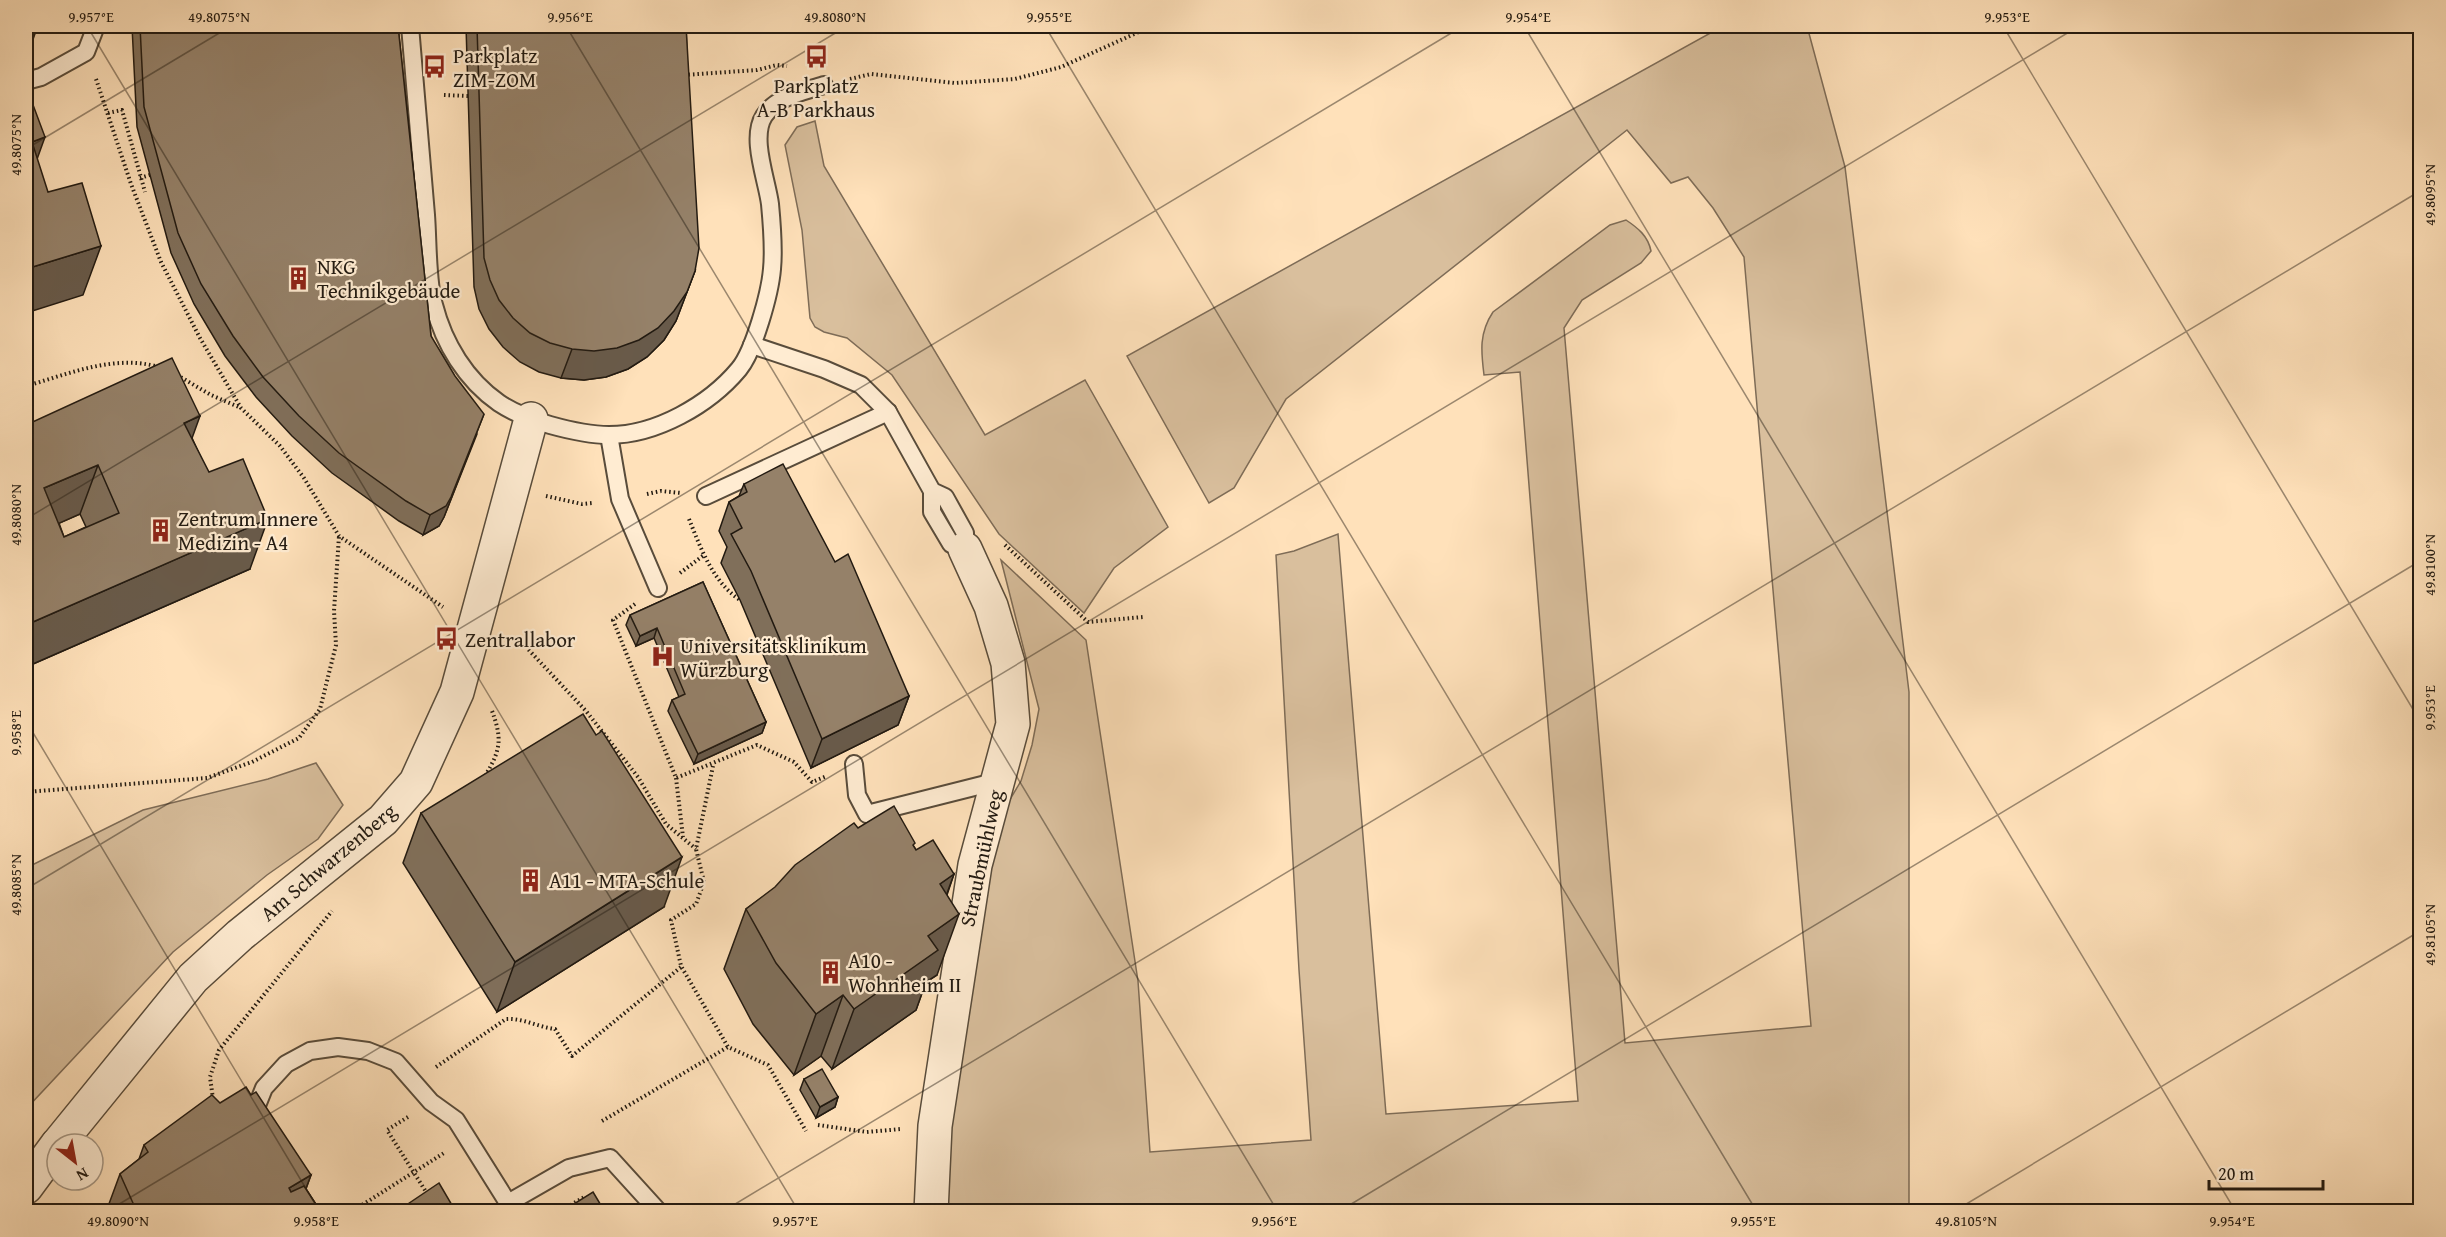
<svg xmlns="http://www.w3.org/2000/svg" width="2446" height="1237" viewBox="0 0 2446 1237" font-family="'Gentium Book Plus',serif">
	<style>
		.green { fill: #d9bf9d; stroke: #7e6c57; stroke-width: 1.5 }
		.lines { fill: none; stroke-linecap: round; stroke-linejoin: round }
		.lane-casing { stroke: #594c3b; stroke-width: 20 }
		.street-casing { stroke: #594c3b; stroke-width: 36 }
		.path { stroke: #221a11; stroke-width: 4; stroke-dasharray: 1.5 3; stroke-linecap: butt }
		.lane { stroke: #ffecd2; stroke-width: 16 }
		.street { stroke: #ffecd2; stroke-width: 33 }
		.wall { fill: #806f5a; stroke: #221a11; stroke-width: 1.5; fill-rule: evenodd }
		.shaded-wall { fill: #685a4a; stroke: #221a11; stroke-width: 1.5 }
		.building { fill: #958169; stroke: #221a11; stroke-width: 1.5; fill-rule: evenodd }
		.ticks { fill: none; stroke: #221a11; stroke-width: 1.5; stroke-opacity: 0.45 }
		.labels { text-anchor: middle; dominant-baseline: central; stroke-width: 4.5; stroke-linejoin: round; paint-order: stroke }
		.poi-label { font-size: 21px; fill: #221a11; stroke: #ffecd2; text-anchor: start }
		.street-label { font-size: 21px; fill: #221a11; stroke: #ffecd2 }
		.neatline { fill: none; stroke: #221a11; stroke-width: 2 }
		.ticks-label { font-size: 15px; text-anchor: middle; fill: #221a11 }
	</style>
	<rect width="100%" height="100%" fill="#ffe1ba"/>
	<filter id="stains"><feTurbulence type="fractalNoise" baseFrequency=".00333" numOctaves="4"/><feColorMatrix values="0 0 0 0 .2 0 0 0 0 .09 0 0 0 0 .02 0 0 0 .5 -.17"/></filter>
	<radialGradient id="worn" r=".72"><stop offset=".6" stop-color="#630" stop-opacity="0"/><stop offset="1" stop-color="#630" stop-opacity=".3"/></radialGradient>
	<g class="green">
		<path d="M1723,26H1807L1845,167L1909,692V1211L944,1212V1157L960,1045L1000,816L1021,781L1032,745L1039,709L1001,560L1086,640L1138,981L1150,1152L1311,1140L1299,970L1276,555L1294,551L1338,534L1386,1114L1578,1101L1520,372L1484,375C1481,351 1479,333 1493,312L1610,225L1626,220C1638,228 1648,236 1651,251L1641,263L1582,300L1564,328L1625,1043L1811,1026L1744,257L1713,208L1688,177L1671,183L1627,130L1286,399L1234,488L1209,503L1127,356Z"/>
		<path d="M815,121L824,166L985,435L1085,380L1168,527L1114,568L1084,613L999,534L892,375L847,338L824,332L815,327L810,318L802,230L785,145L797,127Z"/>
		<path d="M316,763L343,805L318,839L267,875L173,952L26,1109V868L143,810L268,779Z"/>
	</g>
	<g class="lines">
		<defs>
			<g id="lane">
				<path d="M410,26C415,89 421,152 426,215C428,240 427,283 434,305C444,344 466,380 499,403C514,413 533,420 550,425C568,430 589,435 609,435C656,435 709,405 739,369C754,351 770,293 772,269C774,249 772,225 770,204C767,180 750,138 764,116C777,96 803,92 824,85"/>
				<path d="M26,81L41,77L86,52L96,26"/>
				<path d="M752,345L824,369L861,385L888,412L932,491V512L951,544L965,549V533L945,497L932,491"/>
				<path d="M609,435L620,499L658,588"/>
				<path d="M706,496L888,412"/>
				<path d="M854,764L857,795L867,814L998,781"/>
				<path d="M252,1118L264,1088L286,1064L310,1051L338,1047L368,1051L396,1062L431,1102L456,1120L508,1203L569,1168L610,1158L659,1212"/>
			</g>
			<g id="street">
				<path d="M58,1144L193,978L240,935L383,820L416,782L457,692L531,419"/>
				<path d="M26,1187L57,1145"/>
				<path d="M931,1212L935,1126L975,865L1013,724L1008,663L991,606L965,549"/>
			</g>
		</defs>
		<use href="#lane" class="lane-casing"/>
		<use href="#street" class="street-casing"/>
		<g class="path">
			<path d="M684,75L757,70L777,65L787,66"/>
			<path d="M96,79L131,184L161,262L200,338L241,408L280,446L304,478L339,536L443,607"/>
			<path d="M850,79L871,74L955,83L1015,79L1061,67L1152,26"/>
			<path d="M444,95L468,96L472,98"/>
			<path d="M108,113L122,110L145,192"/>
			<path d="M140,178L153,174"/>
			<path d="M177,375L211,395L241,408"/>
			<path d="M26,386C69,374 114,354 159,367"/>
			<path d="M647,494L661,491L681,493"/>
			<path d="M546,496L582,504L592,503"/>
			<path d="M689,519C701,549 713,582 740,600"/>
			<path d="M1005,545L1088,622L1143,617"/>
			<path d="M680,573L704,555"/>
			<path d="M635,604L613,620L676,778L757,745L794,762L812,782L827,776"/>
			<path d="M510,637L526,647L586,711L638,777L666,824L696,849"/>
			<path d="M713,766L696,849L704,882L696,904L671,920L681,966L728,1047L768,1065L806,1131"/>
			<path d="M485,776C502,748 502,738 491,708"/>
			<path d="M676,778L683,837"/>
			<path d="M26,792L207,778L252,762L299,738L320,709L336,645L334,611L339,536"/>
			<path d="M436,1067L506,1019C523,1018 538,1027 555,1029L572,1056L681,967"/>
			<path d="M213,1099L210,1077L219,1050L332,911"/>
			<path d="M408,1117L387,1130L428,1195"/>
			<path d="M602,1121L728,1047"/>
			<path d="M818,1125L867,1132L901,1129"/>
			<path d="M600,1205L609,1212"/>
			<path d="M338,1212H345"/>
			<path d="M351,1212L444,1153"/>
			<path d="M559,1212L586,1196"/>
		</g>
		<use href="#lane" class="lane"/>
		<use href="#street" class="street"/>
	</g>
	<g class="wall">
		<path d="M132,26H398L431,336L477,434L444,517L439,526L423,535L399,521L332,473L292,436L256,397L225,356L194,304L171,253L137,127Z"/>
		<path d="M466,26H686L695,271L676,321L664,340L647,357L628,369L606,377L584,380L561,378L539,372L520,362L503,347L489,329L479,309L474,287Z"/>
		<path d="M26,425L192,438L250,569L26,667ZM80,514L86,527L64,537L59,523Z"/>
		<path d="M744,484L835,562L909,696L898,725L811,768L740,600L721,563L727,547L719,531L729,502L739,496Z"/>
		<path d="M703,582L766,722L762,733L694,764L668,711L672,700L679,697L654,638L636,646L626,625L630,615Z"/>
		<path d="M421,813L664,907L497,1012L403,863Z"/>
		<path d="M858,828L914,847L916,850L954,874L947,895L937,975L926,982L916,1010L832,1069L821,1056L794,1075L753,1024L724,969L746,909Z"/>
		<path d="M804,1079L838,1097L835,1107L816,1118L800,1090Z"/>
		<path d="M220,1103L311,1175L306,1189L321,1212H106L120,1174L139,1159L144,1145Z"/>
	</g>
	<g class="shaded-wall">
		<path d="M26,28H37L30,48H26Z"/>
		<path d="M45,137L27,187L32,142Z"/>
		<path d="M101,246L83,295L26,313V269Z"/>
		<path d="M695,271L676,321L664,340L647,357L628,369L606,377L584,380L561,378L572,349Z"/>
		<path d="M484,414L444,517L439,526L423,535L430,515Z"/>
		<path d="M200,416L182,466L184,423Z"/>
		<path d="M98,465L80,514L26,538L44,488Z"/>
		<path d="M268,519L250,569L26,667V625Z"/>
		<path d="M657,628L654,638L636,646L640,636Z"/>
		<path d="M909,696L898,725L811,768L822,739Z"/>
		<path d="M766,722L762,733L694,764L698,754Z"/>
		<path d="M682,857L664,907L497,1012L515,962Z"/>
		<path d="M954,874L933,932L959,914L937,975L926,982L916,1010L832,1069L854,1009L940,884Z"/>
		<path d="M843,995L821,1056L794,1075L816,1014Z"/>
		<path d="M838,1097L835,1107L816,1118L820,1107Z"/>
		<path d="M311,1175L297,1212L289,1188Z"/>
	</g>
	<g class="building">
		<rect x="26" y="26" width="11" height="2"/>
		<path d="M140,26H398L431,336L455,376L484,414L451,497L446,506L430,515L406,501L339,453L299,416L263,377L233,336L201,284L178,233L144,107Z"/>
		<path d="M477,26H686L699,248L695,271L687,292L674,311L658,328L639,340L617,348L594,351L572,349L550,343L530,333L513,318L499,300L490,280L484,258Z"/>
		<path d="M26,86L45,137L32,142L48,192L82,183L101,246L26,269Z"/>
		<path d="M172,358L200,416L184,423L209,472L243,459L268,519L26,625V425ZM98,465L119,513L64,537L44,488Z"/>
		<path d="M783,464L835,562L848,554L909,696L822,739L751,571L731,534L742,528L729,502L747,492L744,484Z"/>
		<path d="M703,582L766,722L698,754L672,700L685,694L657,628L640,636L630,615Z"/>
		<path d="M583,714L596,735L602,731L682,857L515,962L421,813Z"/>
		<path d="M894,806L915,843L913,845L916,850L933,840L954,874L940,884L959,914L928,936L938,950L854,1009L843,995L816,1014L776,963L746,909L775,887L795,865L854,823L858,828Z"/>
		<path d="M822,1069L838,1097L820,1107L804,1079Z"/>
		<path d="M246,1087L251,1095L256,1092L311,1175L289,1188L291,1192L304,1186L321,1212H137L120,1174L148,1152L144,1145L212,1095L220,1103Z"/>
		<path d="M439,1183L456,1212H396Z"/>
		<path d="M593,1192L605,1212H561Z"/>
	</g>
	<path class="ticks" d="M87,26L799,1212M566,26L1278,1212M1045,26L1757,1212M1524,26L2236,1212M2003,26L2420,721M26,149L231,26M26,519L847,26M26,721L320,1212M26,889L1463,26M106,1212L2079,26M722,1212L2420,191M1338,1212L2420,561M1953,1212L2420,931"/>
	<defs>
		<symbol id="bus-bare" viewBox="-9 -9 18 18"><path d="M-5-6H5V4H4V6H2V4H-2V6H-4V4H-5ZM-3.5-4V0h7V-4ZM-3.5 1.2v1.5H-2V1.2ZM2 1.2v1.5H3.5V1.2Z" fill="#8f2418" stroke="#ffecd2" stroke-width="2.5" paint-order="stroke"/></symbol>
		<symbol id="building-bare" viewBox="-9 -9 18 18"><path d="M-4-6H4V6H1V3H-1V6H-4ZM-2.5-4.3h1.7v1.8h-1.7ZM.8-4.3h1.7v1.8H.8ZM-2.5-1h1.7V.8h-1.7ZM.8-1h1.7V.8H.8Z" fill="#8f2418" stroke="#ffecd2" stroke-width="2.5" paint-order="stroke"/></symbol>
		<symbol id="hospital-bare" viewBox="-9 -9 18 18"><path d="M-5-5h3v3.5h4V-5h3V5h-3V1.5h-4V5h-3Z" fill="#8f2418" stroke="#ffecd2" stroke-width="2.5" paint-order="stroke"/></symbol>
	</defs>
	<g fill-rule="evenodd">
		<use href="#bus-bare" x="800" y="40" width="33" height="33"/>
		<use href="#bus-bare" x="418" y="50" width="33" height="33"/>
		<use href="#building-bare" x="282" y="262" width="33" height="33"/>
		<use href="#building-bare" x="144" y="514" width="33" height="33"/>
		<use href="#bus-bare" x="430" y="622" width="33" height="33"/>
		<use href="#hospital-bare" x="646" y="640" width="33" height="33"/>
		<use href="#building-bare" x="514" y="864" width="33" height="33"/>
		<use href="#building-bare" x="814" y="956" width="33" height="33"/>
	</g>
	<g class="labels">
		<g class="poi-label">
			<text x="453" y="55">Parkplatz<tspan x="453" dy="24">ZIM-ZOM</tspan></text>
			<text x="816" y="85" text-anchor="middle">Parkplatz<tspan x="816" dy="24">A-B Parkhaus</tspan></text>
			<text x="317" y="266">NKG<tspan x="317" dy="24">Technikgebäude</tspan></text>
			<text x="178" y="518">Zentrum Innere<tspan x="178" dy="24">Medizin - A4</tspan></text>
			<text x="465" y="639">Zentrallabor</text>
			<text x="680" y="645">Universitätsklinikum<tspan x="680" dy="24">Würzburg</tspan></text>
			<text x="549" y="880">A11 - MTA-Schule</text>
			<text x="848" y="960">A10 -<tspan x="848" dy="24">Wohnheim II</tspan></text>
		</g>
		<g class="street-label">
			<text transform="translate(981 858) rotate(-78)">Straubmühlweg</text>
			<text transform="translate(328 862) rotate(-40)">Am Schwarzenberg</text>
		</g>
	</g>
	<rect width="2446" height="1237" fill="none" stroke="#ffe1ba" stroke-width="66"/>
	<g transform="translate(75 1162) rotate(149)"><circle r="28" fill="#ffecd2" stroke="#a79885" stroke-width="1.5"/>
	<path d="M0-4.5L10 22L0 15L-10 22Z" fill="#8f2418"/>
	<text y="-9" font-size="16" font-weight="bold" text-anchor="middle" fill="#221a11">N</text>
	</g>
	<path d="M2209 1180v9h114v-9" fill="none" stroke="#221a11" stroke-width="3"/>
	<text x="2218" y="1180" font-size="18" fill="#221a11" stroke="#ffecd2" stroke-width="4.5" paint-order="stroke">20 m</text>
	<rect x="33" y="33" width="2380" height="1171" class="neatline"/>
	<g class="ticks-label">
		<text x="91" y="22">9.957°E</text>
		<text x="219" y="22">49.8075°N</text>
		<text x="570" y="22">9.956°E</text>
		<text x="835" y="22">49.8080°N</text>
		<text x="1049" y="22">9.955°E</text>
		<text x="1528" y="22">9.954°E</text>
		<text x="2007" y="22">9.953°E</text>
		<text transform="translate(16 145) rotate(-90)" y="5">49.8075°N</text>
		<text transform="translate(2430 195) rotate(-90)" y="5">49.8095°N</text>
		<text transform="translate(16 515) rotate(-90)" y="5">49.8080°N</text>
		<text transform="translate(2430 565) rotate(-90)" y="5">49.8100°N</text>
		<text transform="translate(2430 708) rotate(-90)" y="5">9.953°E</text>
		<text transform="translate(16 733) rotate(-90)" y="5">9.958°E</text>
		<text transform="translate(16 885) rotate(-90)" y="5">49.8085°N</text>
		<text transform="translate(2430 935) rotate(-90)" y="5">49.8105°N</text>
		<text x="118" y="1226">49.8090°N</text>
		<text x="316" y="1226">9.958°E</text>
		<text x="795" y="1226">9.957°E</text>
		<text x="1274" y="1226">9.956°E</text>
		<text x="1753" y="1226">9.955°E</text>
		<text x="1966" y="1226">49.8105°N</text>
		<text x="2232" y="1226">9.954°E</text>
	</g>
	<rect width="100%" height="100%" filter="url(#stains)"/>
	<rect width="100%" height="100%" fill="url(#worn)"/>
</svg>
